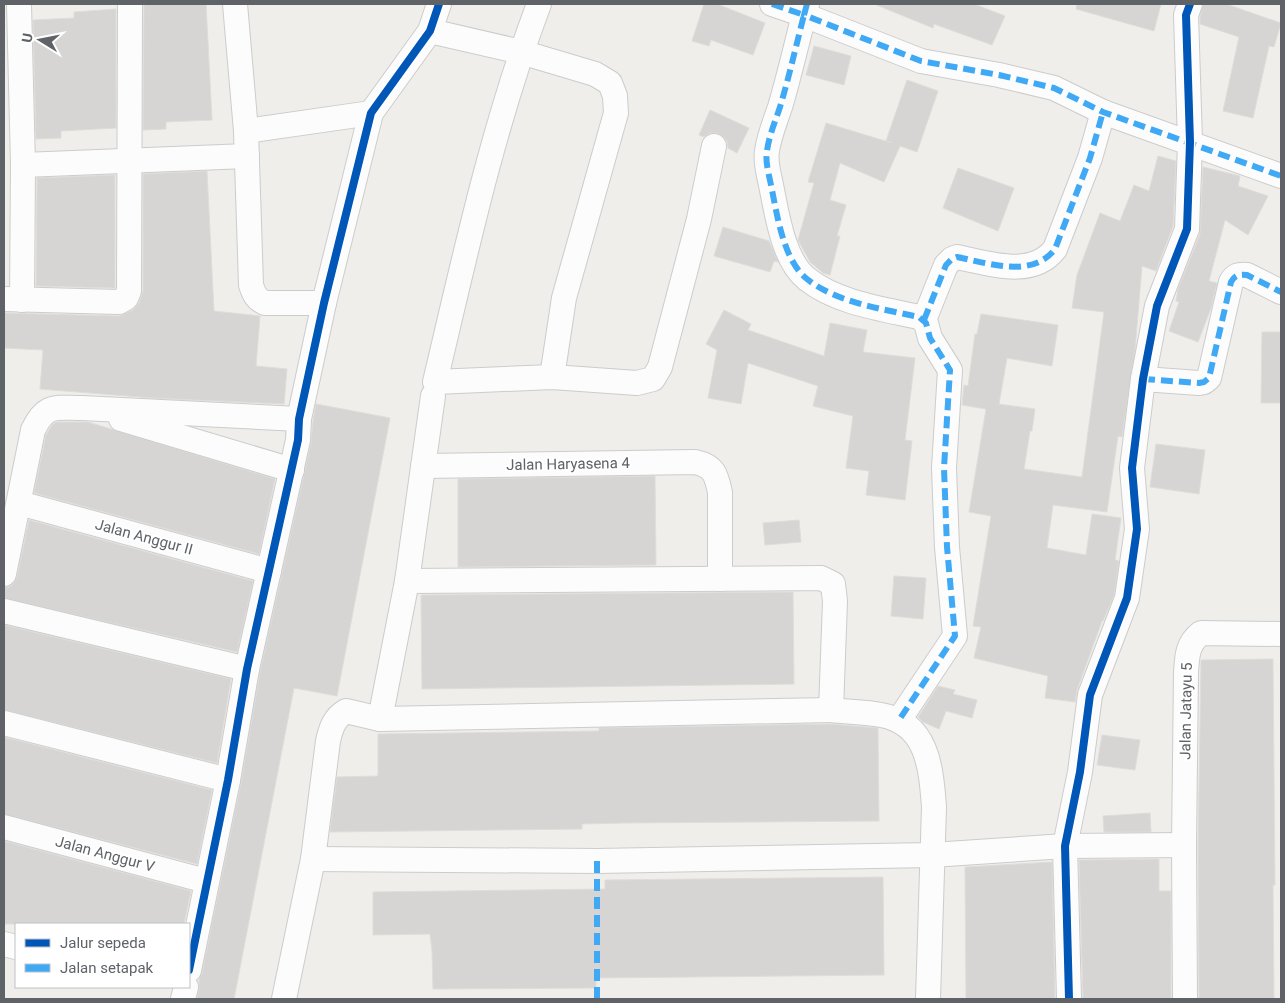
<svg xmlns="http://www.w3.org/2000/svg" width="1285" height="1003" viewBox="0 0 1285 1003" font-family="Roboto,sans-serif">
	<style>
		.building { fill: #d6d5d3; stroke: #deddd9 }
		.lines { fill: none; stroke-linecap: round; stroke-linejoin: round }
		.minor-casing { stroke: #cbcccc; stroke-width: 26 }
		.minor { stroke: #fdfcfc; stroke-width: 24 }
		.quiet { stroke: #3fa9f5; stroke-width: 6; stroke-dasharray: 12 6; stroke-linecap: butt }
		.cycleway-casing { stroke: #fff; stroke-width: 11 }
		.cycleway { stroke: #0057b8; stroke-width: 8 }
		.labels { text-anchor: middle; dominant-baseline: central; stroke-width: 4; stroke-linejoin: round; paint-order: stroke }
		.street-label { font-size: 15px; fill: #5f6368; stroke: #fff }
	</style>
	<rect width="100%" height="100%" fill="#efeeea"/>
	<g class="building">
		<path d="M144,4H206L212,120L166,122V129L143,130Z"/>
		<path d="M704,4H717L765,23L753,55L711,40L709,46L692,41Z"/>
		<path d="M874,4H974L1005,16L992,45L934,24L933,28Z"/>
		<path d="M1077,4H1161L1154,31L1076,9Z"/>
		<path d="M1203,4H1226L1281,23L1274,47L1269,46L1253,118L1223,111L1239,37L1200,24V17Z"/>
		<path d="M116,9V128L61,131V138L36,139L33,20L74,18V12Z"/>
		<path d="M814,46L851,56L844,85L806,75Z"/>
		<path d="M907,80L938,91L917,152L900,146L884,182L840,163L830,200L846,205L837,236H840L830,275L823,273L810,262L798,240L814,183L808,182L826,123L892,143L886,141Z"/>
		<path d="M710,110L749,128L737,153L728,148L727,141L723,136L717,133H710L704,137L699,135Z"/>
		<path d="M1158,156L1176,161L1173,226L1156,271L1142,266L1135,350L1122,437L1118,436L1107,512L1053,505L1047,548L1086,555L1092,514L1121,518L1115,560L1119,561L1114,595L1103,621H1102L1077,690L1075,702L1045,698L1048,676L974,658L981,627L973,626L991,516L969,512L986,409L962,405L964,385L968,386L975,334H977L981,314L1058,325L1052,366L1007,358L999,404L1035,409L1032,431H1030L1024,469L1082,477L1104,312L1072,308L1077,275L1100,213L1120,221L1134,185L1149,191Z"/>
		<path d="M1203,167L1240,176L1238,186L1268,196L1248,235L1225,220L1209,281L1217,283L1211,308L1198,342L1169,331L1179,302L1176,301L1178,289L1200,234Z"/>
		<path d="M958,168L1014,188L998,231L943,208Z"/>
		<path d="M207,171L214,311L260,316L256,366L287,369L284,404L152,398L40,389L43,350L4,348V313L119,316L133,310L139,303L143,291V174Z"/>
		<path d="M115,175V288L36,286L37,178Z"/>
		<path d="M723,227L769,241L778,262L774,261L770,272L714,256Z"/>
		<path d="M724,310L751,324L748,330L824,356L830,323L867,330L863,352L915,358L905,440L912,441L905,500L866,495L869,471L846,468L853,416L813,406L818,386L748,363L741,404L708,398L717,350L706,344Z"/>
		<path d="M1262,332H1281V403H1261Z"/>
		<path d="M316,404L390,418L337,696L294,688L234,999H197L199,990V979L202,973L241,783L260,672L311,443L313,421Z"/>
		<path d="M56,422H88L275,479L259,554L34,493L46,435L52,425Z"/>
		<path d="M1156,444L1205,450L1199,494L1150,487Z"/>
		<path d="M655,476L656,565L458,567V479Z"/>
		<path d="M29,520L253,581L237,652L4,598V587H9L14,583L17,577Z"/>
		<path d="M799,520L801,542L765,545L763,523Z"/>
		<path d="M894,576L926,578L923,619L891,616Z"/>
		<path d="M793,592L794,684L422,689L421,595Z"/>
		<path d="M4,625L231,679L217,763L4,710Z"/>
		<path d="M1273,659L1275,885H1273L1274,999H1199L1198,845L1201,660Z"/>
		<path d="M938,686L955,690L953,694L977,700L972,718L946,711L939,729L923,722L918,717Z"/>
		<path d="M830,724L878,728L879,821L624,823L582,824V829L330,832L337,777L378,776V734L599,731V728Z"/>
		<path d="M1102,735L1140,740L1135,770L1097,765Z"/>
		<path d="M4,737L212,790L197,864L4,814Z"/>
		<path d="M1150,813L1151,832H1104L1103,816Z"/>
		<path d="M4,841L191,891L184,924H4Z"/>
		<path d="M1159,859V891H1171V999H1083L1079,860Z"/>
		<path d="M1052,862L1055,999H966L965,867Z"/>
		<path d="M883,877L884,975L596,978V988L433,989L432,951L430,934L373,935V892L605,889V880Z"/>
	</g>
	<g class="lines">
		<defs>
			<g id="minor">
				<path d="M19,4L23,165L22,300"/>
				<path d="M235,4L246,131L251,285C254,294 256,299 265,303H324"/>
				<path d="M539,4C493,126 465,255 435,382L552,377L637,383L653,379L660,367L699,219L714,146"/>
				<path d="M772,4L804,15C796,46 789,77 780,107C775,122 769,136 767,151C765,162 769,175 771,185C777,214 783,260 807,279C837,303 883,309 919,317L926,323L930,338L950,370L944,468L947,547L955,636L899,720"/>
				<path d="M807,4L804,15L921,61L999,75L1054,88L1103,112L1281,176"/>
				<path d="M430,31L521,52L595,74L610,83L615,96L616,113L564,298L552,377"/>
				<path d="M246,131L371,113"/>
				<path d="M23,165L247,156"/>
				<path d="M4,299L119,302L126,298L129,291L130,4"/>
				<path d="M924,320L946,265L952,259L957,257C988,263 1032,279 1055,249L1090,158L1103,112"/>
				<path d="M1143,379L1199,383L1204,382L1209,378L1231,282C1235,275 1239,274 1247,275L1281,292"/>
				<path d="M121,419L292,470"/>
				<path d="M423,466L695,462C714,466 716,474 720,492V579"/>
				<path d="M19,503L269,571"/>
				<path d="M4,574L33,430C46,403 55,408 82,408L299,419"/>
				<path d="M407,581L821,578L833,584L835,601L831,710C848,712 865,712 881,715C928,723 931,768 934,807L928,999"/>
				<path d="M4,611L247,669"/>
				<path d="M380,719L407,581L433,396"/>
				<path d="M4,723L228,780"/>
				<path d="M4,827L206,881"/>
				<path d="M313,859L597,861L932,855L1065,846L1184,845"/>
				<path d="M4,944L16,947"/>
				<path d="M189,970L228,780L247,669L298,440L299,419L324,303L371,113L430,31L439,4"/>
				<path d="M183,999L186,987"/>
				<path d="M284,999L313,859L328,741C331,728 334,718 346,711L380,719L831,710"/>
				<path d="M1069,999L1065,846L1080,772L1090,695L1127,598L1137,529L1132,468L1143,379L1157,306L1187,229L1190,142L1186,15L1190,4"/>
				<path d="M1185,999L1184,845L1186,673C1187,656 1187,644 1201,633L1281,634"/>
			</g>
		</defs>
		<use href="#minor" class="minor-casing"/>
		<use href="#minor" class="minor"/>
		<g class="quiet">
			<path d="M772,4L804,15C796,46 789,77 780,107C775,122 769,136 767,151C765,162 769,175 771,185C777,214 783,260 807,279C837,303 883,309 919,317L926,323L930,338L950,370L944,468L947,547L955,636L899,720"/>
			<path d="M807,4L804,15L921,61L999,75L1054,88L1103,112L1281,176"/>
			<path d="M924,320L946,265L952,259L957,257C988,263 1032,279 1055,249L1090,158L1103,112"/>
			<path d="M1143,379L1199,383L1204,382L1209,378L1231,282C1235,275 1239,274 1247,275L1281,292"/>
			<path d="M597,861V999"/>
		</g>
		<defs>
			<g id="cycleway">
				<path d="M189,970L228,780L247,669L298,440L299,419L324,303L371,113L430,31L439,4"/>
				<path d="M1069,999L1065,846L1080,772L1090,695L1127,598L1137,529L1132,468L1143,379L1157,306L1187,229L1190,142L1186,15L1190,4"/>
			</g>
		</defs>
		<use href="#cycleway" class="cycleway-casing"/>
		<use href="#cycleway" class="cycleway"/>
	</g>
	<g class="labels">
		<g class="street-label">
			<text transform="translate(568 464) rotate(-1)">Jalan Haryasena 4</text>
			<text transform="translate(144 537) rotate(15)">Jalan Anggur II</text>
			<text transform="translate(1186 711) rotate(-89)">Jalan Jatayu 5</text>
			<text transform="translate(105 854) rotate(15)">Jalan Anggur V</text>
		</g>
	</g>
	<rect width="1285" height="1003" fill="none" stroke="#5f6368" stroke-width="10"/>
	<rect x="15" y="923" width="175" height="65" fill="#ffffff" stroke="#bfc1c3"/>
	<rect x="25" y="939" width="25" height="8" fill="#0057b8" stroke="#bfc1c3"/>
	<text x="60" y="948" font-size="15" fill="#5f6368">Jalur sepeda</text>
	<rect x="25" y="964" width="25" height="8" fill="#3fa9f5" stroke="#bfc1c3"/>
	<text x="60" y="973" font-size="15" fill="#5f6368">Jalan setapak</text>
	<g transform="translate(40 40) rotate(280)" stroke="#ffffff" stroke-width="4" paint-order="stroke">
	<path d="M0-4L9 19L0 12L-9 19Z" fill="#5f6368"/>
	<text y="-8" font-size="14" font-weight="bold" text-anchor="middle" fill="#5f6368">U</text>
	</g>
</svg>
